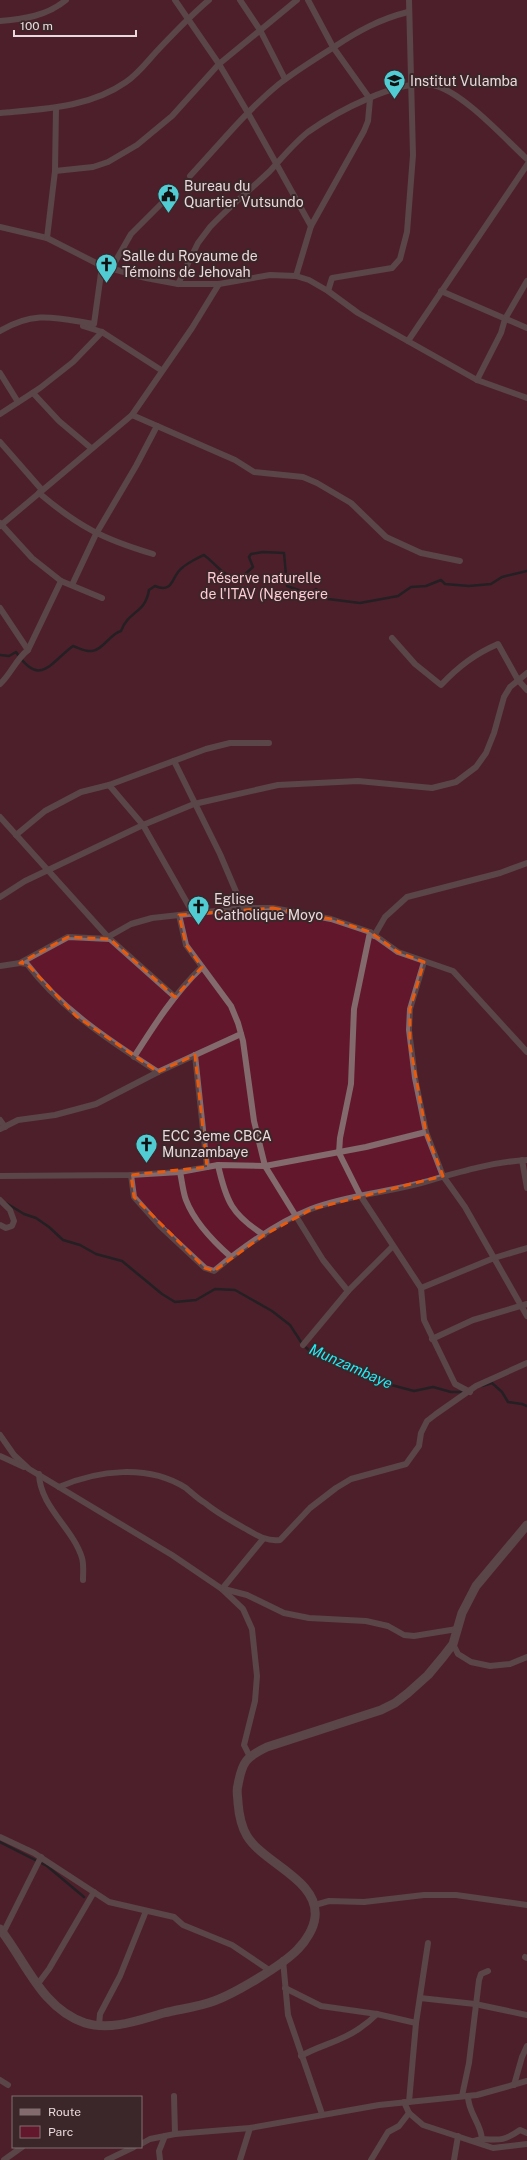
<svg xmlns="http://www.w3.org/2000/svg" width="527" height="2160" viewBox="0 0 527 2160" font-family="'Public Sans',sans-serif">
	<style>
		.green { fill: #63172c; fill-rule: evenodd }
		.lines { fill: none; stroke-linecap: round; stroke-linejoin: round }
		.stream { stroke: #081819; stroke-width: 2.5 }
		.street { stroke: #826a6d; stroke-width: 6 }
		.secondary { stroke: #826a6d; stroke-width: 9 }
		.marked { fill: none; stroke: #e8590c; stroke-width: 3; stroke-dasharray: 8 5; stroke-linejoin: round }
		.labels { text-anchor: middle; dominant-baseline: central; stroke-width: 4; stroke-linejoin: round; paint-order: stroke }
		.poi-label { font-size: 14px; fill: #e8dadc; stroke: #3b262a; text-anchor: start }
		.park-label { font-size: 14px; fill: #feccd3; stroke: #3b262a }
		.water-label { font-size: 15px; font-style: italic; fill: #20edf7; stroke: #3b262a }
	</style>
	<rect width="100%" height="100%" fill="#3b262a"/>
	<path class="green" d="M0,0H527V2160H0ZM13,2097H141V2147H13Z"/>
	<g class="lines">
		<g class="stream">
			<path d="M0,655L9,656L16,652C40,688 50,663 73,646C79,648 86,652 92,651C102,651 111,633 121,631C129,610 145,614 149,590L155,586C174,594 171,576 182,568C186,564 199,557 204,555C215,563 222,575 235,579L242,577L253,567L249,557L251,554L263,552L284,553L287,586L310,594L316,589L328,599L360,603L398,596L411,587L426,586L441,580L445,584L469,586L491,584L502,577L527,571"/>
			<path d="M6,1203L24,1214L36,1218L49,1227L63,1240L80,1245L96,1254L122,1261L162,1294L175,1302L196,1300L215,1289L235,1290L272,1311L290,1325L303,1345L310,1351L345,1362L380,1382L414,1391L433,1387L451,1392H466"/>
			<path d="M482,1386L492,1383L502,1392L508,1402L522,1404L527,1406"/>
			<path d="M0,1842L47,1866L84,1897"/>
		</g>
		<g class="street">
			<path d="M175,0L219,64L248,113L311,226"/>
			<path d="M240,0L260,30L285,79"/>
			<path d="M0,21C24,19 47,16 66,0"/>
			<path d="M0,113C43,109 89,108 126,82C138,74 147,62 156,52C173,34 190,16 209,0"/>
			<path d="M55,171L93,167L108,162L137,145L172,116L219,64L297,0"/>
			<path d="M190,176C219,145 246,111 279,84C297,70 315,59 334,47C358,31 380,19 408,12"/>
			<path d="M0,227L47,238L102,266L146,278L178,284H219L270,275L296,276L309,280L328,291L358,313L477,380L527,398"/>
			<path d="M47,238L55,171L56,108"/>
			<path d="M111,269L131,234L173,192"/>
			<path d="M296,276L311,226L364,131L368,121L370,99L333,47L308,0"/>
			<path d="M178,284L198,243L210,227C229,207 250,190 270,171C282,158 294,143 308,132C336,112 399,78 433,85C462,91 505,139 527,159"/>
			<path d="M328,291L332,278L392,268L400,259L407,232L413,155L409,0"/>
			<path d="M441,291L527,328"/>
			<path d="M83,326L102,332L161,370"/>
			<path d="M0,331C35,310 56,318 94,324L102,266"/>
			<path d="M408,341L527,165"/>
			<path d="M0,373L18,402"/>
			<path d="M477,380L501,333L505,319L527,281"/>
			<path d="M33,393L59,421L91,448"/>
			<path d="M0,414L40,388L73,362L102,332"/>
			<path d="M132,415L235,460L254,472L303,477L317,483L351,503L386,537L421,553L460,561"/>
			<path d="M0,442L42,490"/>
			<path d="M39,493C79,527 103,539 153,554"/>
			<path d="M0,523L32,558L61,581L102,598"/>
			<path d="M0,526L132,415L192,328L219,284"/>
			<path d="M72,585L96,534L136,466L157,426"/>
			<path d="M0,608L28,650"/>
			<path d="M392,638L415,664L441,685C459,666 475,654 498,644L518,680L527,690"/>
			<path d="M0,684C11,674 16,659 28,650L61,581"/>
			<path d="M174,761L220,854L243,908"/>
			<path d="M109,785L143,825L194,915"/>
			<path d="M0,817L108,937"/>
			<path d="M16,835L45,811L81,792L109,785L206,749L230,743H269"/>
			<path d="M0,897L25,881L143,825L194,804L278,785L358,781L432,788L456,782L476,767L486,753L494,733L504,697L510,687L527,673"/>
			<path d="M179,915L186,945L231,1006L238,1023L243,1041L254,1121L265,1166L323,1260L348,1291"/>
			<path d="M370,932L354,1009L351,1084L340,1138L339,1153L360,1195L421,1288L424,1320L455,1384L470,1392"/>
			<path d="M374,936L385,917L407,897L500,873L527,863"/>
			<path d="M110,939L175,997"/>
			<path d="M424,962L410,1009L409,1030L415,1078L426,1132L443,1176L465,1207L527,1316"/>
			<path d="M20,963L27,964C62,1010 110,1041 158,1072"/>
			<path d="M0,966L20,963L68,937L110,939L108,937L131,924L152,918L243,908H273L331,919L370,932L398,952L453,971L527,1052"/>
			<path d="M195,1055L207,1167"/>
			<path d="M134,1057C155,1024 174,994 202,967"/>
			<path d="M0,1120L5,1127"/>
			<path d="M0,1129L18,1120L55,1115L96,1104L158,1072L241,1034"/>
			<path d="M522,1160L527,1188"/>
			<path d="M218,1165C226,1201 232,1215 264,1235"/>
			<path d="M180,1172C182,1181 183,1192 186,1200C194,1221 215,1243 231,1257"/>
			<path d="M131,1175L134,1197L160,1226L205,1268L214,1271C243,1247 276,1223 311,1209C345,1196 382,1193 417,1184C453,1174 490,1162 527,1160"/>
			<path d="M0,1176L131,1175L180,1172L218,1165L265,1166L366,1147L426,1132"/>
			<path d="M0,1200L10,1210L14,1221L12,1226L6,1228L0,1225"/>
			<path d="M421,1288L494,1258L527,1248"/>
			<path d="M432,1339L473,1320L527,1304"/>
			<path d="M303,1345L348,1291L392,1247"/>
			<path d="M0,1435L14,1455L29,1469L172,1555L222,1589L243,1609L252,1629L257,1676L255,1701L244,1745L249,1755"/>
			<path d="M0,1456L24,1467"/>
			<path d="M39,1474C40,1507 73,1528 82,1558C84,1565 83,1572 83,1580"/>
			<path d="M59,1487C98,1470 148,1464 186,1488C192,1493 198,1499 205,1503C217,1513 230,1520 244,1528C255,1534 266,1542 280,1540L310,1508L336,1488L351,1479L406,1464L419,1446L421,1433L427,1421L436,1414L476,1386L527,1363"/>
			<path d="M222,1589L263,1539"/>
			<path d="M224,1589L247,1595L284,1613L309,1618L366,1621L388,1626L404,1635L414,1636L457,1629"/>
			<path d="M453,1644L458,1654L471,1662L490,1666L510,1664L527,1657"/>
			<path d="M0,1837L34,1853L109,1902L174,1917L183,1925L232,1945L269,1970"/>
			<path d="M315,1905L329,1901L364,1902L424,1895H456L527,1905"/>
			<path d="M3,1933L41,1857"/>
			<path d="M525,1957L527,1958"/>
			<path d="M283,1960L288,2015L322,2114"/>
			<path d="M37,1985L49,1969L94,1892"/>
			<path d="M285,1988L321,2006L377,2014L416,2023"/>
			<path d="M420,1998L475,2004L527,2015"/>
			<path d="M99,2025L100,2014L120,1976L146,1911"/>
			<path d="M301,2056C320,2045 343,2041 360,2028C366,2024 372,2019 377,2014"/>
			<path d="M0,2080L8,2085"/>
			<path d="M514,2085L522,2057L527,2046"/>
			<path d="M174,2096L175,2134"/>
			<path d="M462,2096L469,2063L479,1980L481,1974L488,1971"/>
			<path d="M468,2096C468,2113 481,2123 482,2139L474,2141"/>
			<path d="M404,2102L409,2113L423,2125L493,2148L527,2144"/>
			<path d="M409,2102L416,2023L428,1943"/>
			<path d="M482,2139C500,2140 504,2141 520,2130L527,2133"/>
			<path d="M141,2144L150,2139L175,2134L250,2128L379,2105L477,2095L527,2081"/>
			<path d="M4,2160L22,2147"/>
			<path d="M107,2160L134,2147"/>
			<path d="M160,2160L159,2151L165,2136"/>
			<path d="M240,2160L250,2128"/>
			<path d="M371,2160L388,2132L399,2126L409,2113"/>
			<path d="M454,2160L458,2136"/>
		</g>
		<path class="secondary" d="M0,1929C26,1962 42,2009 85,2023C111,2031 139,2020 164,2013C180,2009 198,2007 214,2001C234,1994 283,1965 298,1949C306,1941 314,1928 315,1917C319,1880 264,1864 247,1836C241,1826 239,1815 238,1803C238,1797 236,1791 238,1785C242,1762 246,1757 267,1747L381,1710L395,1703L408,1693L428,1675L443,1657L453,1644L462,1613L476,1586L527,1525"/>
	</g>
	<path d="M0 0H527V2160H0ZM273,908L331,919L370,932L398,952L424,962L410,1009V1045L426,1132L443,1176L312,1209L264,1235L214,1271L205,1268L134,1197L131,1175L207,1167L195,1055L158,1072L76,1016L27,964L20,963L68,937L110,939L175,997L202,967L186,945L179,915Z" fill="#3b262a" fill-opacity=".55" fill-rule="evenodd"/>
	<path class="marked" d="M273,908L331,919L370,932L398,952L424,962L410,1009V1045L426,1132L443,1176L312,1209L264,1235L214,1271L205,1268L134,1197L131,1175L207,1167L195,1055L158,1072L76,1016L27,964L20,963L68,937L110,939L175,997L202,967L186,945L179,915Z"/>
	<defs>
		<symbol id="school-pin" viewBox="-11 -11 22 30"><path d="M0 17L-7.5 6A9.5 9.5 0 1 1 7.5 6Z" fill="#51ccd3" stroke="#3b262a"/><path d="M0-5L7-2L0 1L-7-2ZM-4 1L0 2.5L4 1V4Q0 6-4 4Z" fill="#111"/></symbol>
		<symbol id="civic-pin" viewBox="-11 -11 22 30"><path d="M0 17L-7.5 6A9.5 9.5 0 1 1 7.5 6Z" fill="#51ccd3" stroke="#3b262a"/><path d="M-.6-6.5H3V-4.5H.6V-3L4-1V1h2V6H-6V1h2V-1L-.6-3ZM-1.2 2.5V6h2.4V2.5Z" fill="#111"/></symbol>
		<symbol id="church-pin" viewBox="-11 -11 22 30"><path d="M0 17L-7.5 6A9.5 9.5 0 1 1 7.5 6Z" fill="#51ccd3" stroke="#3b262a"/><path d="M-1.2-6h2.4v3.5h3.3v2.4h-3.3V6h-2.4V-.1h-3.3v-2.4h3.3Z" fill="#111"/></symbol>
	</defs>
	<g fill-rule="evenodd">
		<use href="#school-pin" x="382" y="68" width="25" height="34"/>
		<use href="#civic-pin" x="156" y="182" width="25" height="34"/>
		<use href="#church-pin" x="94" y="252" width="25" height="34"/>
		<use href="#church-pin" x="186" y="894" width="25" height="34"/>
		<use href="#church-pin" x="134" y="1132" width="25" height="34"/>
	</g>
	<g class="labels">
		<g class="poi-label">
			<text x="410" y="81">Institut Vulamba</text>
			<text x="184" y="186">Bureau du<tspan x="184" dy="16">Quartier Vutsundo</tspan></text>
			<text x="122" y="256">Salle du Royaume de<tspan x="122" dy="16">Témoins de Jehovah</tspan></text>
			<text x="214" y="899">Eglise<tspan x="214" dy="16">Catholique Moyo</tspan></text>
			<text x="162" y="1136">ECC 3eme CBCA<tspan x="162" dy="16">Munzambaye</tspan></text>
		</g>
		<g class="park-label">
			<text x="264" y="578">Réserve naturelle<tspan x="264" dy="16">de l'ITAV (Ngengere</tspan></text>
		</g>
		<g class="water-label">
			<text transform="translate(351 1366) rotate(24)">Munzambaye</text>
		</g>
	</g>
	<rect x="12" y="2096" width="130" height="52" fill="#3b262a" stroke="#806e71"/>
	<rect x="20" y="2109" width="20" height="6" fill="#826a6d" stroke="#806e71"/>
	<text x="48" y="2116" font-size="12" fill="#e8dadc">Route</text>
	<rect x="20" y="2126" width="20" height="12" fill="#63172c" stroke="#806e71"/>
	<text x="48" y="2136" font-size="12" fill="#e8dadc">Parc</text>
	<path d="M14 30v6h122v-6" fill="none" stroke="#e8dadc" stroke-width="2"/>
	<text x="20" y="30" font-size="12" fill="#e8dadc" stroke="#3b262a" stroke-width="3" paint-order="stroke">100 m</text>
</svg>
